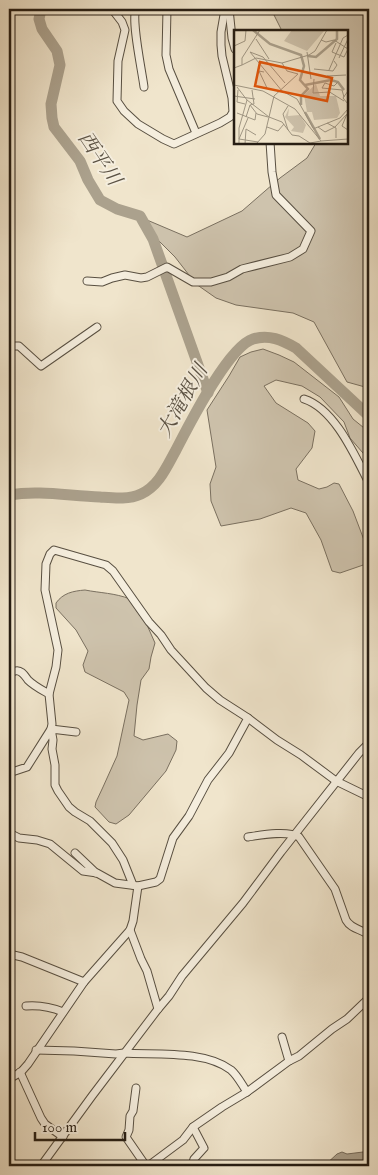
<svg xmlns="http://www.w3.org/2000/svg" width="378" height="1175" viewBox="0 0 378 1175" font-family="'IM FELL English','Noto Serif JP',serif">
	<style>
		.green { fill: #cec3ad; stroke: #7a7060 }
		.water { fill: #aba18d; stroke: #766c5c }
		.lines { fill: none; stroke-linecap: round; stroke-linejoin: round }
		.river { stroke: #aba18d; stroke-width: 11 }
		.minor-casing { stroke: #584f41; stroke-width: 9 }
		.minor { stroke: #f5eede; stroke-width: 7 }
		.labels { text-anchor: middle; dominant-baseline: central; stroke-width: 4; stroke-linejoin: round; paint-order: stroke }
		.water-label { font-size: 20px; font-style: italic; fill: #5b5244; stroke: #f5eede }
		.inset-river { fill: none; stroke: #aba18d; stroke-width: 2.5 }
		.inset-road { fill: none; stroke: #9f9582; stroke-width: 1 }
		.view { fill: #de560c; fill-opacity: 0.15; stroke: #de560c; stroke-width: 2.5 }
		.inset-edge { fill: none; stroke: #261d13; stroke-width: 2.5 }
	</style>
	<rect width="100%" height="100%" fill="#f0e5cc"/>
	<filter id="stains"><feTurbulence type="fractalNoise" baseFrequency=".004" numOctaves="4"/><feColorMatrix values="0 0 0 0 .2 0 0 0 0 .09 0 0 0 0 .02 0 0 0 .5 -.17"/></filter>
	<radialGradient id="worn" r=".72"><stop offset=".6" stop-color="#630" stop-opacity="0"/><stop offset="1" stop-color="#630" stop-opacity=".3"/></radialGradient>
	<g class="green">
		<path d="M271,9H369V388L365,387L347,382L314,322L293,313L236,305L216,298L196,284L175,257L144,226L147,220L187,237L242,211L280,178L307,158L316,143L347,142V31H282Z"/>
		<path d="M263,349L279,355L294,362L339,397L353,419L369,432V460L350,438L344,422L320,397L302,386L276,380L264,386L276,403L308,423L315,431L312,448L296,469L298,480L319,489L327,487L334,483L339,484L353,511L364,540L369,544V563L340,573L332,571L321,540L306,513L291,508L260,519L221,526L211,501L210,484L216,467L207,410L229,376L240,357L251,352Z"/>
		<path d="M85,590C100,593 115,593 130,599L136,610L147,625L155,643L151,657L149,669L141,680L137,705L134,736L143,740L168,734L177,741L176,750L166,771L129,815L116,824L109,822L95,807L96,802L103,787L117,756L129,700L124,692L85,672L83,665L88,651L76,630L56,608V603C63,593 73,591 85,590Z"/>
	</g>
	<path class="water" d="M369,1149V1166H324L337,1154L342,1152L347,1154L363,1152Z"/>
	<g class="lines">
		<g class="river">
			<path d="M41,9L39,19L42,29L57,51L60,65L51,104L52,118L54,127L80,161L88,180L100,200L117,209L140,216L153,239L208,393"/>
			<path d="M9,495C39,490 69,496 100,497C113,498 128,500 141,494C159,486 167,466 176,450C189,425 228,347 253,339C269,334 282,340 296,348L369,416"/>
		</g>
		<defs>
			<g id="minor">
				<path d="M112,9L122,22L125,30L118,61L117,101L124,111L138,124L163,139L174,144L220,123L230,117L233,112L232,98L222,56L221,45V32L225,9"/>
				<path d="M136,9C131,20 142,71 144,87"/>
				<path d="M167,9L166,55L169,69L196,133"/>
				<path d="M229,9L232,38L235,49"/>
				<path d="M87,281L102,282L112,278L125,275L141,278L147,277L167,267L193,282H211L228,277L242,269L290,257L303,249L311,231L276,195L272,172L270,142"/>
				<path d="M9,346H19L41,366L97,327"/>
				<path d="M304,399C335,409 355,456 369,483"/>
				<path d="M9,676C10,674 13,671 15,671C21,669 25,676 28,680C34,686 42,690 49,694"/>
				<path d="M76,732L51,729L53,740L52,749L55,765V785L58,791L69,807L75,812L90,821L112,843L123,860L133,885"/>
				<path d="M9,773L27,767L51,729L52,724L49,694L56,667L58,650L45,590L46,564L50,554L54,550L106,565L113,571L149,622L161,635L171,650L206,688L220,700L248,718L277,740L301,755L336,781L369,797"/>
				<path d="M9,833L19,838L37,840L50,844L83,871L97,873L115,883L138,886L156,882L160,879L173,838L189,816L208,780L229,753L248,718"/>
				<path d="M248,837C261,835 287,830 299,837L335,889L346,920C351,929 361,929 369,935"/>
				<path d="M75,853L96,873"/>
				<path d="M130,930L141,959L147,971L158,1009"/>
				<path d="M9,954L22,957L84,982"/>
				<path d="M26,1006C39,1005 51,1007 63,1012"/>
				<path d="M282,1037L289,1061"/>
				<path d="M36,1050L74,1051L116,1054L124,1053C156,1055 205,1050 231,1070C238,1076 242,1085 247,1092"/>
				<path d="M20,1072L41,1118L45,1124L63,1137"/>
				<path d="M9,1079L21,1072L28,1064L84,982L130,930L133,921L138,886"/>
				<path d="M136,1088L133,1111L130,1116L129,1130L126,1137L128,1140L146,1166"/>
				<path d="M41,1166L92,1096L158,1009L169,996L182,976L243,903L281,852L359,753L369,743"/>
				<path d="M148,1166L183,1140L193,1127L222,1107L247,1092L289,1061L299,1056L332,1029L347,1019L369,998"/>
				<path d="M192,1166L194,1159L204,1148L193,1127"/>
			</g>
		</defs>
		<use href="#minor" class="minor-casing"/>
		<use href="#minor" class="minor"/>
	</g>
	<g class="labels">
		<g class="water-label">
			<text transform="translate(99 159) rotate(56)">西平川</text>
			<text transform="translate(183 401) rotate(-60)">大滝根川</text>
		</g>
	</g>
	<g transform="translate(234 30)">
		<rect width="114" height="114" fill="#f0e5cc"/>
		<path d="M58,0H90V1L73,21L50,11ZM82,54L86,66H102L106,83L103,88L80,90L78,82H73L70,65ZM55,78L54,86L66,85L72,95L69,103L57,101L60,97L51,87Z" fill="#cec3ad"/>
		<path class="inset-river" d="M19,0L36,14L67,25L70,36L66,50L74,59L67,66V75M74,26L82,27L103,9V0M71,55L97,50L104,52L110,60M71,82L86,109"/>
		<path class="inset-road" d="M22,9L35,29M87,10L92,12L100,10L114,19M102,13L98,22L110,27L114,19M0,16L11,11L12,0M16,22L48,61L63,69L79,98M16,22L29,27L51,53M73,22L77,49M105,28L114,9M8,35L22,28L48,33L75,25L81,21L93,0M0,38L8,35V28L26,0M80,39L99,41L103,35L100,31M95,40L109,8L114,5M30,42L25,41L33,58M93,46L112,45M80,49L79,63L96,62M0,55L29,61L61,79L87,111L114,109M3,57L13,70L5,98V114M88,58L108,60L110,67M88,58L91,53L100,56L104,52M4,60L3,72L11,74M94,61L110,71M114,61L109,68L114,74M0,66L21,69M13,70L35,87L48,92L58,105L65,106L76,113L87,111M16,75L23,84L34,87M3,83L21,90L22,83M12,87L16,75L20,74L18,60M35,87L40,66L64,44L53,41L48,33M14,88L5,109L24,112M93,93L102,98V108M33,97L44,101L50,94M84,97L91,102L101,97M101,97L113,84L108,96L114,100M79,99L106,88L114,79M54,100L49,84L54,76M23,113L31,104L35,87M11,114L12,99L22,105"/>
		<path class="view" d="M26,32L98,48L93,71L21,56Z"/>
		<rect width="114" height="114" class="inset-edge"/>
	</g>
	<rect width="378" height="1175" fill="none" stroke="#f0e5cc" stroke-width="30"/>
	<rect x="10" y="10" width="358" height="1155" fill="none" stroke="#261d13" stroke-width="2.5"/>
	<rect x="15" y="15" width="348" height="1145" fill="none" stroke="#261d13"/>
	<path d="M35 1132v8h90v-8" fill="none" stroke="#261d13" stroke-width="2.5"/>
	<text x="42" y="1132" font-size="15" fill="#261d13" stroke="#f5eede" stroke-width="4" paint-order="stroke">100 m</text>
	<rect width="100%" height="100%" filter="url(#stains)"/>
	<rect width="100%" height="100%" fill="url(#worn)"/>
</svg>
